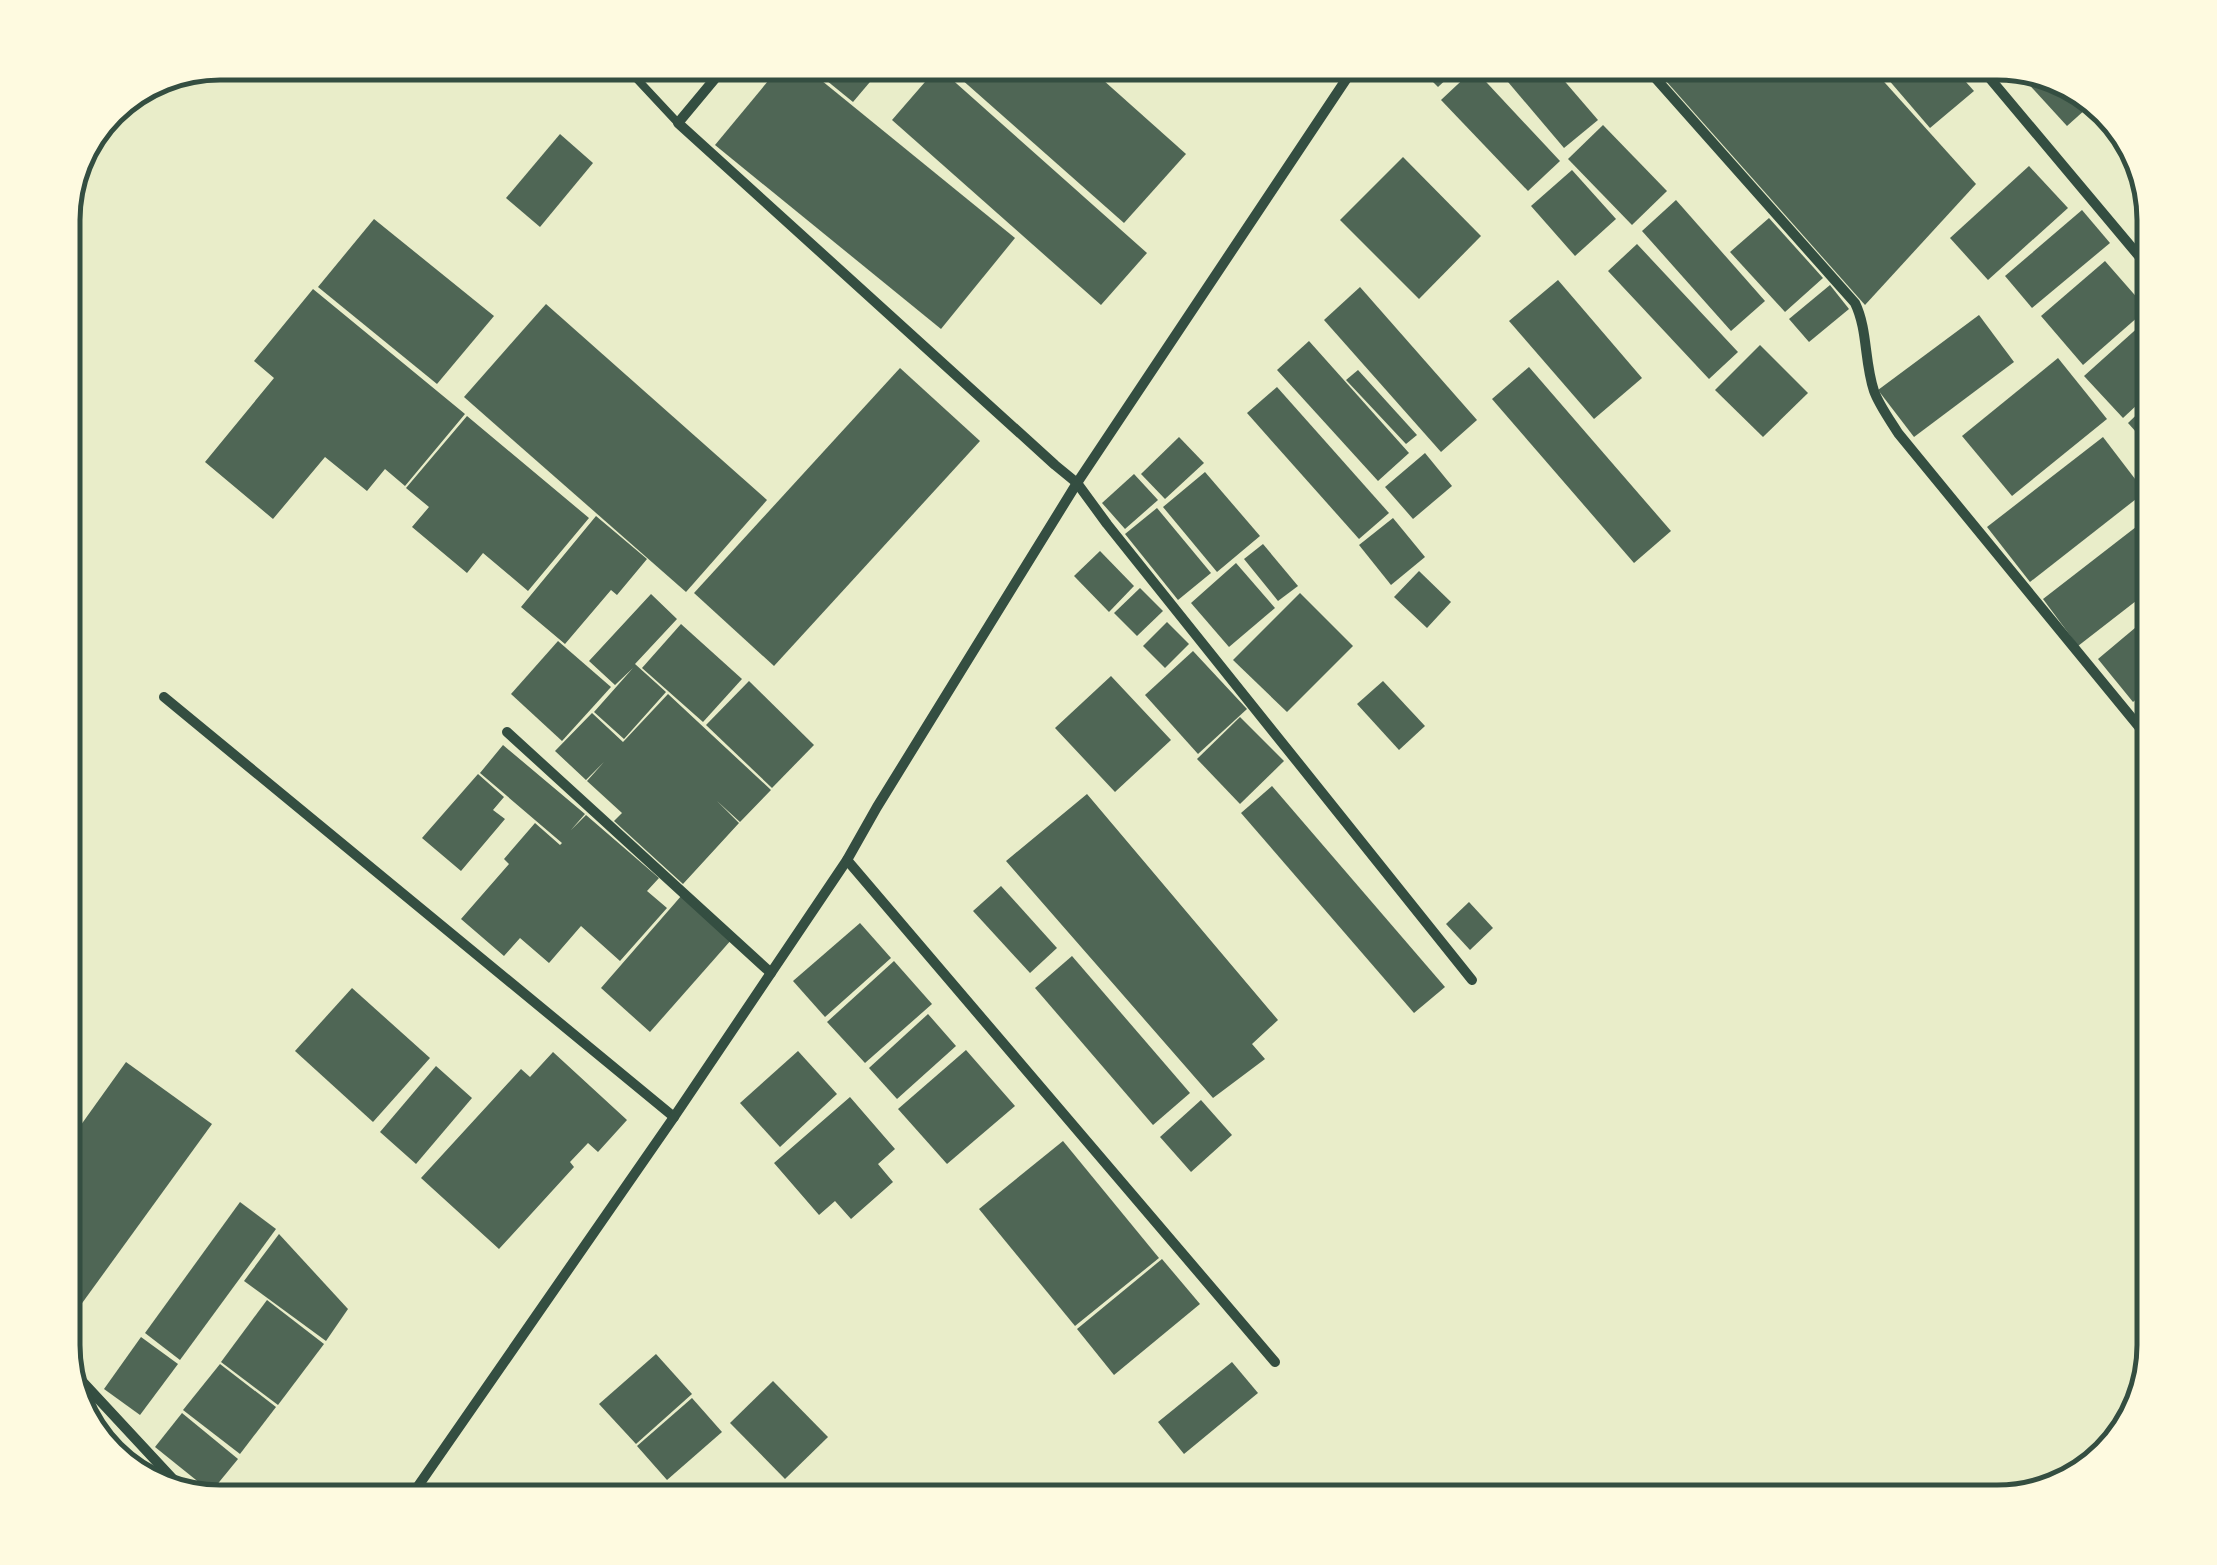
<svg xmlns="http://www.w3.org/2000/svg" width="2217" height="1565" viewBox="0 0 2217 1565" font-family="Figtree,sans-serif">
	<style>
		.building { fill: #4f6655 }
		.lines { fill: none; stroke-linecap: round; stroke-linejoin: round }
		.service { stroke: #344e41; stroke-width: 8 }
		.minor { stroke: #344e41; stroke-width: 10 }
		.rim { fill: none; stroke: #344e41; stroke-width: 5 }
	</style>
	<rect width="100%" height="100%" fill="#e9edc9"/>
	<g class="building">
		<path d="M783,63H800L1015,238L941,329L715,145Z"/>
		<path d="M805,63H886L853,102Z"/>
		<path d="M943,63H1084L1186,154L1124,223Z"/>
		<path d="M1414,63H1464L1438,87Z"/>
		<path d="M1492,63H1549L1598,120L1564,148Z"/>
		<path d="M1650,63H1867L1976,184L1865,305Z"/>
		<path d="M1892,63H1949L1974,91L1930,128L1881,71Z"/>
		<path d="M938,67L1147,253L1101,305L892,120Z"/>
		<path d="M2014,68L2092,95L2096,100L2067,126Z"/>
		<path d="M1474,69L1560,161L1528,191L1441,100Z"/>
		<path d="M1603,125L1667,191L1632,225L1568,159Z"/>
		<path d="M560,134L593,163L540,227L506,198Z"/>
		<path d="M1403,157L1481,236L1419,299L1340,220Z"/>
		<path d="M2029,166L2068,208L1988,280L1950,238Z"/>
		<path d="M1572,170L1616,219L1575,256L1531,206Z"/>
		<path d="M1676,200L1765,301L1731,331L1642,231Z"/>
		<path d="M2082,210L2110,243L2032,308L2005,276Z"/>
		<path d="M1769,218L1823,278L1785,312L1730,252Z"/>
		<path d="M374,219L494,316L437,384L318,287Z"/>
		<path d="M1637,244L1738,352L1709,379L1608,271Z"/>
		<path d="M2105,261L2147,309L2083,365L2041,316Z"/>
		<path d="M1558,280L1642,378L1594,419L1509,321Z"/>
		<path d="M1830,285L1849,309L1809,342L1789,319Z"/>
		<path d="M1360,287L1477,420L1441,452L1324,320Z"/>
		<path d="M313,289L465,414L405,486L385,469L367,491L325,457L273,519L205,462L274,378L254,361Z"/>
		<path d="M546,304L767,500L686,592L464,397Z"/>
		<path d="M1979,315L2014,362L1914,437L1878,390Z"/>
		<path d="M2152,315L2154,318V389L2123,418L2084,376Z"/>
		<path d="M1309,341L1409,453L1378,481L1277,370Z"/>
		<path d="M1760,345L1808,393L1763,437L1715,390Z"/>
		<path d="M2058,358L2107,419L2012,496L1962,436Z"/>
		<path d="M1529,367L1671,531L1634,563L1492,399Z"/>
		<path d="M900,368L980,441L774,666L694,593Z"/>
		<path d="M1358,370L1417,435L1406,444L1346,380Z"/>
		<path d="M1277,387L1389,513L1359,539L1247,413Z"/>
		<path d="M2154,398V452L2128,423Z"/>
		<path d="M467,416L589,518L528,591L483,553L467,573L412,527L429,507L406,488Z"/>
		<path d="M1179,437L1204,463L1165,499L1141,474Z"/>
		<path d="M2103,437L2145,492L2030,582L1987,527Z"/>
		<path d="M1425,453L1452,486L1413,519L1385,487Z"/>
		<path d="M1205,472L1260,536L1217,572L1163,507Z"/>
		<path d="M1134,474L1158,500L1125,529L1102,503Z"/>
		<path d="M1157,508L1211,573L1178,600L1125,534Z"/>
		<path d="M2154,513V587L2078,646L2043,599Z"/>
		<path d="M596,516L647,559L617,595L611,590L565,644L521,607Z"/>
		<path d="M1393,518L1425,557L1391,585L1359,545Z"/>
		<path d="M1263,544L1298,586L1278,601L1244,559Z"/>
		<path d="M1100,551L1134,586L1109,612L1074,576Z"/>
		<path d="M1236,563L1275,608L1229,647L1191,603Z"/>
		<path d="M1419,571L1451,602L1427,628L1394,597Z"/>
		<path d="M1140,588L1163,611L1137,636L1114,613Z"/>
		<path d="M1300,593L1353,646L1287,712L1233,660Z"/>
		<path d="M651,594L677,619L635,664L666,692L624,739L594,712L633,668L615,685L589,661Z"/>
		<path d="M2154,612V684L2133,702L2098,659Z"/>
		<path d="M1167,622L1189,644L1165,668L1143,646Z"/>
		<path d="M681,624L742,679L703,722L642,668Z"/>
		<path d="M558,641L611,687L562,741L511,694Z"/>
		<path d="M1193,651L1247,709L1198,754L1145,695Z"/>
		<path d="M1111,676L1171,740L1115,792L1055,728Z"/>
		<path d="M749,681L814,745L772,788L706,725Z"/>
		<path d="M1383,681L1425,726L1399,750L1357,704Z"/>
		<path d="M668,694L771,790L740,822L717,801L739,823L683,884L614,821L622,813L587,781L604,762L586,780L555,751L592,713L623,742Z"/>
		<path d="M1240,717L1284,761L1240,804L1197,759Z"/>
		<path d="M503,745L585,814L571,830L586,815L659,878L647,891L667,908L620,961L581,926L549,963L520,938L504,956L461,919L509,864L504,859L535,823L560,845L562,843L480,773Z"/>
		<path d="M478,774L504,797L493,810L505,819L461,871L422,838Z"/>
		<path d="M1272,786L1445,987L1414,1013L1241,813Z"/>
		<path d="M1087,794L1278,1020L1252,1044L1265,1059L1213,1098L1006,861Z"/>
		<path d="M1001,886L1057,948L1030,973L973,911Z"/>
		<path d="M682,895L732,939L650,1032L601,988Z"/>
		<path d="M1469,902L1493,928L1470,950L1446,924Z"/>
		<path d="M860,923L891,958L825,1017L793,981Z"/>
		<path d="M1072,956L1190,1093L1153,1125L1035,988Z"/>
		<path d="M894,961L932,1004L865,1063L827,1022Z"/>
		<path d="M352,988L430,1058L373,1122L295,1051Z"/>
		<path d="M928,1014L956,1046L897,1099L869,1068Z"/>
		<path d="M966,1050L1015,1106L947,1164L898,1109Z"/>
		<path d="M798,1051L837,1094L780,1147L740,1103Z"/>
		<path d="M553,1052L627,1120L598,1152L588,1143L570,1162L574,1167L499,1249L421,1178L521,1069L530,1077Z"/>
		<path d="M126,1062L212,1124L80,1306L63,1293V1150Z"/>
		<path d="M436,1066L472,1098L416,1164L380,1132Z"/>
		<path d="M850,1097L895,1149L878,1164L893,1182L851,1219L835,1201L819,1215L774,1163Z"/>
		<path d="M1201,1100L1232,1135L1191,1172L1160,1137Z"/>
		<path d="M1063,1141L1159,1258L1075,1326L979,1209Z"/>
		<path d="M240,1202L276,1229L180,1360L145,1333Z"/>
		<path d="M279,1234L348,1309L326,1341L244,1281Z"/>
		<path d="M1162,1259L1200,1304L1114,1375L1077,1329Z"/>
		<path d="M267,1300L324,1344L278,1405L221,1362Z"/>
		<path d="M141,1337L178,1364L140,1415L104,1389Z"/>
		<path d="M656,1354L692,1394L636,1444L599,1404Z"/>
		<path d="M1232,1362L1258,1393L1184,1454L1158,1422Z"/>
		<path d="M220,1364L276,1407L240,1454L183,1410Z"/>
		<path d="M773,1381L828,1437L785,1479L730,1423Z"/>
		<path d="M692,1398L722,1432L667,1480L637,1446Z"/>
		<path d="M182,1413L238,1459L211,1492L155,1447Z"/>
		<path d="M102,1444L144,1464L139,1475L125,1470Z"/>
	</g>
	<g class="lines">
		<path class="service" d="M622,63L678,123"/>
		<g class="minor">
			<path d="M728,63L678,123L1055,465L1077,483L1107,524L1472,980"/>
			<path d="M1642,63L1855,303C1868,330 1864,361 1874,391C1879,405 1890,420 1898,433L2154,745"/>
			<path d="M1977,63L2154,274"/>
			<path d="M164,697L674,1117"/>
			<path d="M507,732L771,973"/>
			<path d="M847,860L1275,1362"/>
			<path d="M66,1364L183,1490"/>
			<path d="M407,1502L674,1117L847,860L877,807L1077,483L1357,63"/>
		</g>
	</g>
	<path d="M0 0H2217V1565H0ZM220 80H1997A140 140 0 0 1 2137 220V1345A140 140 0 0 1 1997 1485H220A140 140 0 0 1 80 1345V220A140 140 0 0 1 220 80Z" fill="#fefae0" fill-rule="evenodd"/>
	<path class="rim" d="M220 80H1997A140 140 0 0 1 2137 220V1345A140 140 0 0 1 1997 1485H220A140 140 0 0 1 80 1345V220A140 140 0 0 1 220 80Z"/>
</svg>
